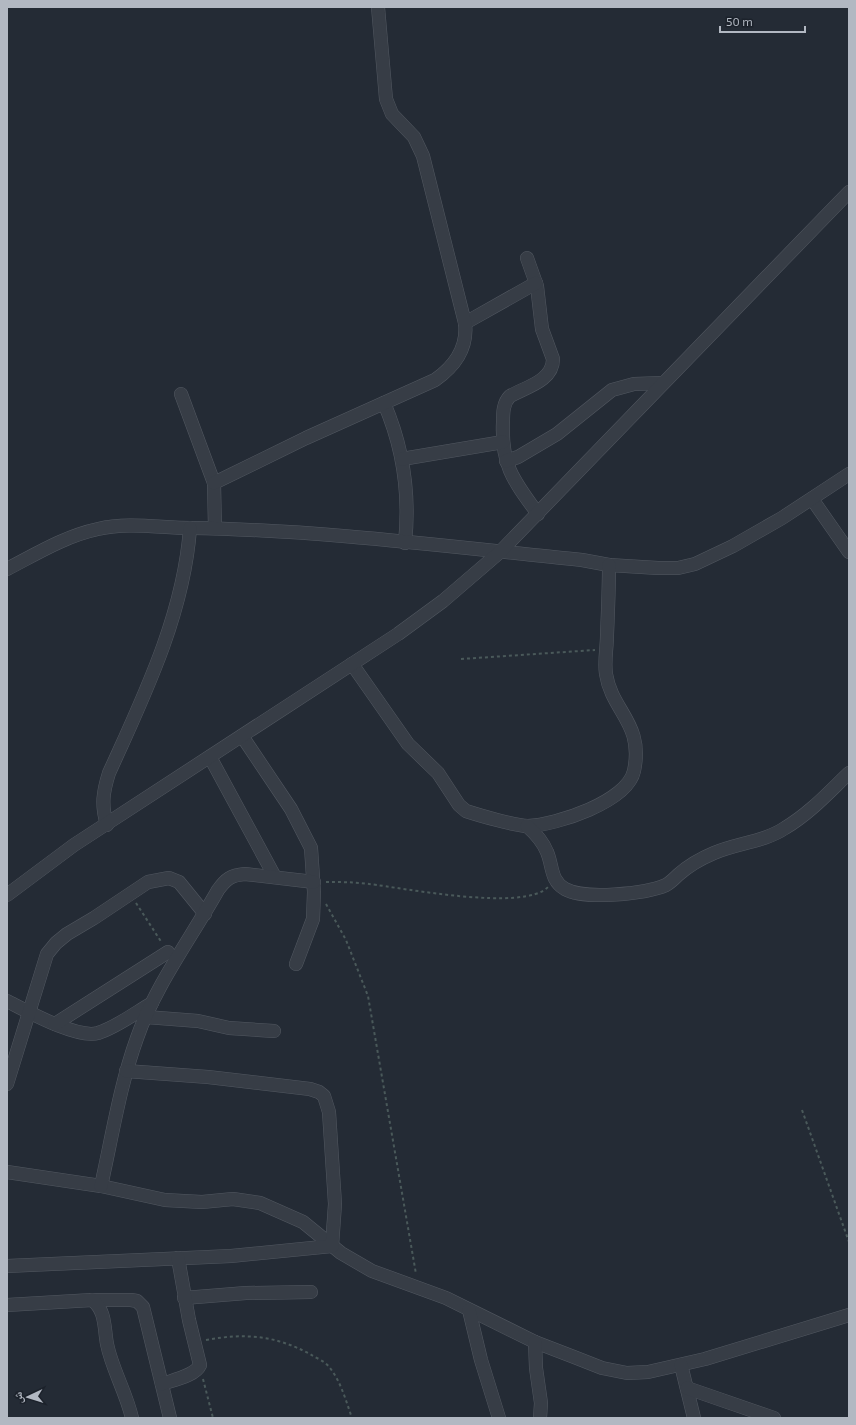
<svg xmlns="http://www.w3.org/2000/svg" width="856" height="1425" viewBox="0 0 856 1425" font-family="'Exo 2','Noto Naskh Arabic',sans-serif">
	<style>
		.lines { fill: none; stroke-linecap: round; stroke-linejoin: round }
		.minor-casing { stroke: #525861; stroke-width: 14 }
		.path { stroke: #4a595a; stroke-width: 2; stroke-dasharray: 3 3; stroke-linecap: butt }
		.minor { stroke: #373d46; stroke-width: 13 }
	</style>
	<rect width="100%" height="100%" fill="#242b35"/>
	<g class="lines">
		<defs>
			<g id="minor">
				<path d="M527,258L537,286L542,329L553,359C553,381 526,387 510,396C503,403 503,413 503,422C501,465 513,480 538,514"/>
				<path d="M465,323L536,283"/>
				<path d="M181,394L214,483L215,528"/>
				<path d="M384,403C403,447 410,495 405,543"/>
				<path d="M402,459L503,442"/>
				<path d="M506,461L518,457L557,434L612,390L634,384L663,383"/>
				<path d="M214,483L306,438L435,380C455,366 468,348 465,323L423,156L414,137L392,114L386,99L378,7"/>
				<path d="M812,499L849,552"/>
				<path d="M7,569C36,554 65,536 98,529C129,522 160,528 191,528C322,530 452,547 582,560L609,565L658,568H678L695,564L733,546L782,518L849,474"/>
				<path d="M352,664L408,744L438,773L459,805L466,811C478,815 516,826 528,826C556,825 627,802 634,771C644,723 612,712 606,674C604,661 607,648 607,635C608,611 609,588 609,565"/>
				<path d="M242,736L291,809L311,848L314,892L313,919L296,964"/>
				<path d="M210,757L275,877"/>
				<path d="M107,825C101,805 103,792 109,773C144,696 184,614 190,528"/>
				<path d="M527,826C535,833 543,842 547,852C553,866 550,880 565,889C585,900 645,894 666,885C671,882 674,879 678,875C688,866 702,858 714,853C737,843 764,842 785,828C810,813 828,793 849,773"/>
				<path d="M7,895L74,845L398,634L443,601L500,552L849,192"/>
				<path d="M7,1001C27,1011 77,1039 98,1033C117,1027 135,1013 152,1003"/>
				<path d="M146,1017L198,1021L229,1028L274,1031"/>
				<path d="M55,1024L168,952"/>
				<path d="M7,1084L47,954L56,943L67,934L94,918L148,882L169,878L179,882L205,914"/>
				<path d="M7,1172L101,1186L165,1200L202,1202L233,1199L260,1203L303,1222L341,1253L372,1271L446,1298L535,1342L574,1357L602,1368L627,1373L648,1372L705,1359L849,1315"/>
				<path d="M101,1186C112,1137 120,1085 137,1038C155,986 191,938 218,890C226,879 231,875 245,874L314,882"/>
				<path d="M7,1266L231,1256L332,1246L335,1204L329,1112L324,1096L319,1092L310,1089L208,1077L126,1071"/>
				<path d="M184,1298L246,1293L311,1292"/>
				<path d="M92,1300H131L137,1301L143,1307L170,1418"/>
				<path d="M7,1305L92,1300C106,1310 104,1328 107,1344C112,1369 126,1392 132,1418"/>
				<path d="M469,1310L481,1360L499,1418"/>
				<path d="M535,1342L536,1368L541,1403L540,1418"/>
				<path d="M681,1365L694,1418"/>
				<path d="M162,1384C173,1380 195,1376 200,1365L189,1320L178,1258"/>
				<path d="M687,1388L774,1418"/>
			</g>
		</defs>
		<use href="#minor" class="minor-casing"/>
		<g class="path">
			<path d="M461,659L595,650"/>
			<path d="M326,882C340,882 354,882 369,884C404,888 524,912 548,887"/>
			<path d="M136,903L162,943"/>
			<path d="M326,904L346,940L368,996L416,1274"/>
			<path d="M802,1110L849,1242"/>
			<path d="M206,1340C245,1333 274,1335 310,1354C316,1358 325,1361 330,1368C341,1382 346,1401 352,1418"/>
			<path d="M203,1379L213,1418"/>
		</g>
		<use href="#minor" class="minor"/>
	</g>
	<rect width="856" height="1425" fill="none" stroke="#b2b8c2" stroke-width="16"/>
	<g transform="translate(28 1397) rotate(266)" stroke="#1c222b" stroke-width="3" paint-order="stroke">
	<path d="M0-3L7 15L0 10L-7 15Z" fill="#b2b8c2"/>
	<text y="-6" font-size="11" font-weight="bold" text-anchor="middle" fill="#b2b8c2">ش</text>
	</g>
	<path d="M720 26v6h85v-6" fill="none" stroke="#b2b8c2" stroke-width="2"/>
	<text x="726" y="26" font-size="12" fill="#b2b8c2" stroke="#1c222b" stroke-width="3" paint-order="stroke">50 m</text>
</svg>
